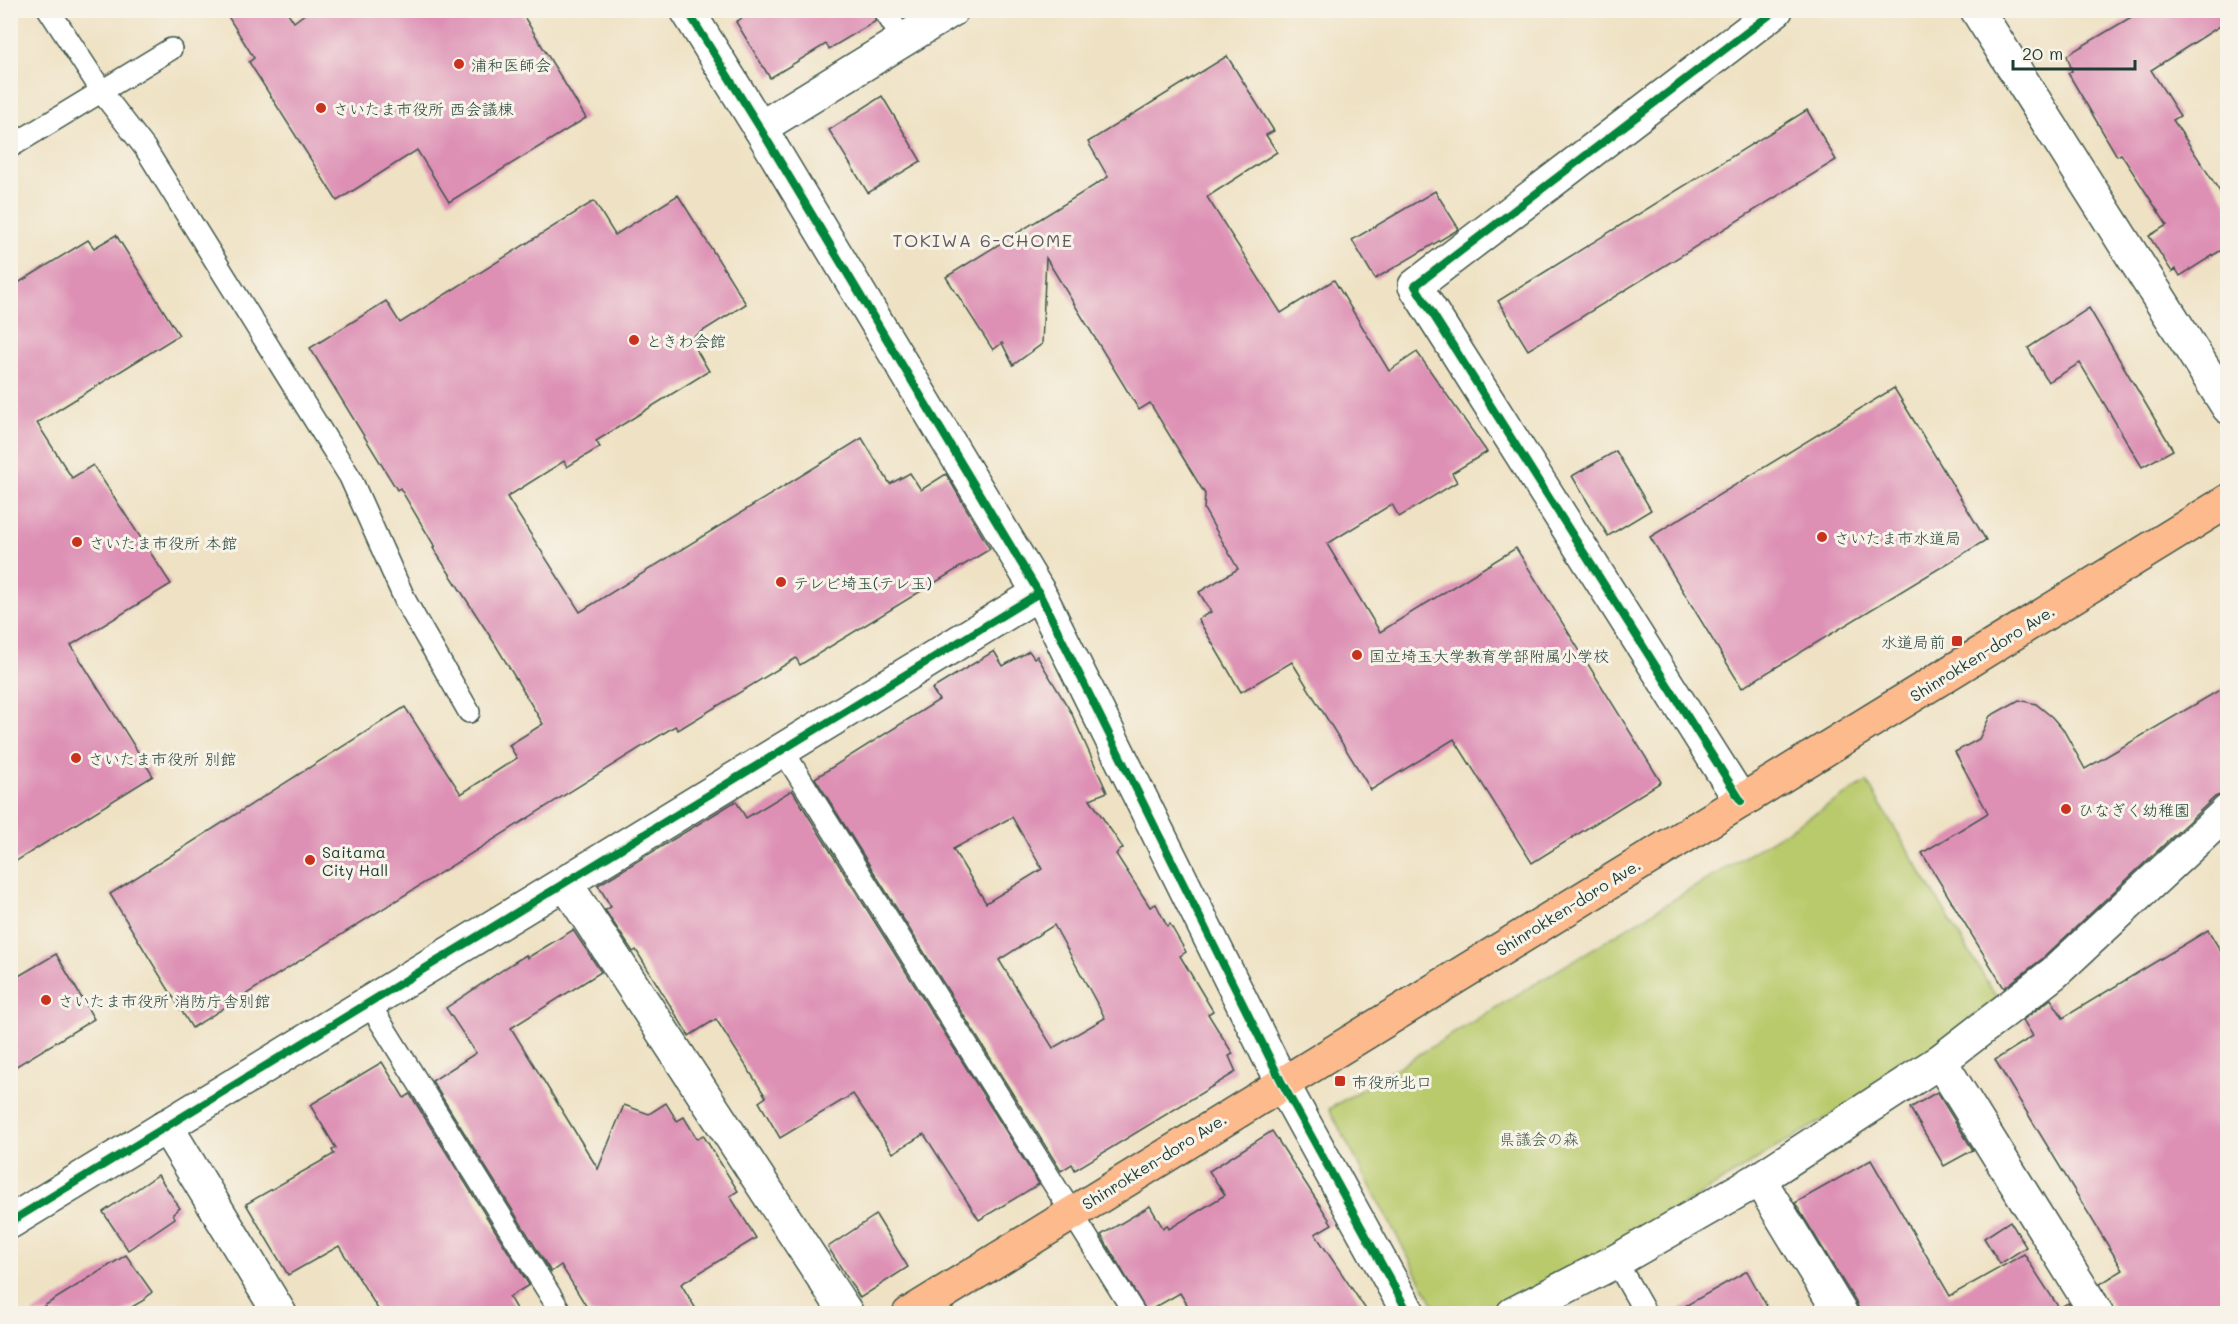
<svg xmlns="http://www.w3.org/2000/svg" width="2238" height="1324" viewBox="0 0 2238 1324" font-family="Mali,'Klee One',sans-serif">
	<style>
		.green { fill: #b9ca6c; stroke: #6c8450; stroke-width: 1.5 }
		.building { fill: #dd8fb4; fill-rule: evenodd }
		.lines { fill: none; stroke-linecap: round; stroke-linejoin: round }
		.lane-casing { stroke: #3e564a; stroke-width: 24 }
		.street-casing { stroke: #3e564a; stroke-width: 36 }
		.primary-casing { stroke: #3e564a; stroke-width: 36 }
		.lane { stroke: #fff; stroke-width: 21 }
		.street { stroke: #fff; stroke-width: 33 }
		.primary { stroke: #fcba8d; stroke-width: 33 }
		.cycleway-casing { stroke: #f7f3e8; stroke-width: 11 }
		.cycleway { stroke: #00873e; stroke-width: 8 }
		.poi-dot { fill: #c8321e; stroke: #f7f3e8; stroke-width: 2 }
		.labels { text-anchor: middle; dominant-baseline: central; stroke-width: 6; stroke-linejoin: round; paint-order: stroke }
		.poi-label { font-size: 16px; fill: #1f3d34; stroke: #f7f3e8; text-anchor: start }
		.street-label { font-size: 16px; fill: #1f3d34; stroke: #f7f3e8 }
		.park-label { font-size: 16px; fill: #3e593f; stroke: #f7f3e8 }
		.neighbourhood-label { font-size: 18px; letter-spacing: 1.5px; fill: #625a61; stroke: #f7f3e8 }
	</style>
	<rect width="100%" height="100%" fill="#f7f3e8"/>
	<filter id="ink" filterUnits="userSpaceOnUse"><feTurbulence type="fractalNoise" baseFrequency=".0167" numOctaves="2"/><feDisplacementMap in="SourceGraphic" scale="12" xChannelSelector="R" yChannelSelector="G"/><feConvolveMatrix kernelMatrix="1 2 1 2 8 2 1 2 1" color-interpolation-filters="sRGB"/></filter>
	<filter id="wash" filterUnits="userSpaceOnUse"><feTurbulence type="fractalNoise" baseFrequency=".008" numOctaves="4" result="noise"/><feDisplacementMap in="SourceGraphic" scale="24" xChannelSelector="R" yChannelSelector="G"/><feGaussianBlur stdDeviation="1.35" result="paint"/><feColorMatrix in="noise" values="0 0 0 0 0 0 0 0 0 0 0 0 0 0 0 0 0 1.4 0 .05"/><feComposite in="paint" operator="in"/></filter>
	<g filter="url(#wash)">
		<rect width="100%" height="100%" fill="#efe2c4"/>
		<path class="green" d="M1867,782L1997,998L1895,1078L1762,1156L1598,1259L1482,1313H1438L1329,1109Z"/>
		<g id="blocks">
			<g class="building">
				<path d="M224,10H286L294,22L310,10H520L586,118L449,202L417,150L337,201L249,62L254,58Z"/>
				<path d="M754,10H871L876,21L829,49L826,44L770,78L736,22Z"/>
				<path d="M2143,10H2228V21L2151,70L2180,116L2173,120L2228,204V246L2180,276L2176,269L2172,272L2149,236L2167,225L2121,154L2117,156L2068,73L2072,71L2067,55Z"/>
				<path d="M1227,56L1274,131L1266,135L1277,152L1207,197L1281,313L1334,280L1389,371L1417,352L1487,452L1452,473L1457,482L1399,517L1392,504L1327,544L1380,632L1516,548L1661,782L1532,863L1454,739L1371,790L1292,662L1241,692L1198,619L1211,612L1199,592L1238,569L1204,509L1205,494L1150,403L1139,410L1046,258L1042,344L1013,365L1002,343L993,350L946,277L1108,177L1088,142Z"/>
				<path d="M882,96L921,161L868,193L829,130Z"/>
				<path d="M1807,110L1836,160L1528,350L1498,301Z"/>
				<path d="M1435,191L1459,229L1375,279L1352,240Z"/>
				<path d="M678,195L746,304L690,339L709,371L596,441L600,447L567,467L564,461L507,497L580,612L862,438L890,484L910,473L921,490L946,474L990,549L800,665L796,658L678,730L675,726L192,1028L110,894L405,707L461,794L517,758L509,745L543,724L495,644L433,548L435,547L400,488L397,490L310,348L386,301L400,323L594,201L615,235Z"/>
				<path d="M116,235L179,335L37,423L72,478L93,465L171,584L71,645L153,776L10,865V288L88,240L94,248Z"/>
				<path d="M2089,308L2173,450L2142,467L2080,363L2048,382L2028,348Z"/>
				<path d="M1894,388L1986,540L1742,688L1650,537Z"/>
				<path d="M1616,451L1651,510L1608,536L1572,476Z"/>
				<path d="M994,651L1003,666L1029,651L1034,658L1037,656L1071,712L1107,792L1090,799L1123,848L1116,854L1150,907L1156,904L1167,926L1170,924L1186,952L1180,956L1213,1011L1208,1014L1233,1054L1229,1056L1236,1072L1075,1170L1072,1164L1061,1171L815,778L939,700L932,689ZM1012,817L1042,869L986,903L953,849ZM1054,925L1105,1018L1053,1048L999,960Z"/>
				<path d="M2228,685V792L2215,797L2042,959L2004,988L1922,853L1988,813L1955,752L1979,739L1990,716L2019,700L2036,704L2052,717L2064,731L2085,769Z"/>
				<path d="M792,790L1039,1184L979,1220L924,1134L893,1153L853,1094L780,1138L759,1102L766,1097L716,1019L689,1036L636,950L633,952L605,910L611,907L598,885L736,801L746,818Z"/>
				<path d="M573,930L601,972L511,1028L598,1169L624,1105L649,1114L666,1103L677,1121L684,1117L697,1139L703,1135L738,1191L730,1196L756,1238L681,1284L699,1314H591L561,1265L551,1272L432,1081L476,1053L446,1008L513,963L526,955L527,958Z"/>
				<path d="M2208,930L2228,963V1314H2116L2100,1284L2123,1270L1995,1060L2033,1036L2023,1020L2051,999L2063,1018Z"/>
				<path d="M56,954L94,1019L10,1070V981Z"/>
				<path d="M382,1062L404,1098L410,1094L529,1285L509,1297L519,1314H381L339,1246L288,1275L246,1204L334,1154L332,1150L336,1148L310,1105Z"/>
				<path d="M1937,1092L1973,1150L1944,1166L1910,1108Z"/>
				<path d="M1272,1131L1332,1224L1315,1234L1369,1314H1193L1180,1293L1147,1312L1101,1235L1150,1206L1163,1228L1167,1225L1169,1229L1225,1195L1209,1171Z"/>
				<path d="M1871,1160L1950,1296L2024,1254L2059,1308L2068,1303L2075,1314H1860L1857,1304L1795,1203Z"/>
				<path d="M158,1175L180,1208L173,1214L175,1218L128,1250L103,1212Z"/>
				<path d="M876,1215L908,1267L860,1298L828,1247Z"/>
				<path d="M2010,1221L2026,1247L2000,1264L1984,1238Z"/>
				<path d="M126,1255L152,1292L144,1300L120,1314H31Z"/>
				<path d="M1747,1271L1771,1314H1671Z"/>
			</g>
		</g>
	</g>
	<g filter="url(#ink)">
		<use href="#blocks" fill-opacity="0" stroke="#3e564a" stroke-width="1.5"/>
		<g class="lines">
			<defs>
				<g id="lane">
					<path d="M49,10L107,99L145,148L350,477L406,602L469,712"/>
					<path d="M884,10L903,40"/>
					<path d="M10,147L171,49"/>
					<path d="M782,749L1135,1314"/>
					<path d="M368,1002L562,1314"/>
					<path d="M1616,1261L1646,1314"/>
				</g>
				<g id="street">
					<path d="M687,10L760,128L1039,593L1282,1083L1409,1314"/>
					<path d="M1977,10L2228,407"/>
					<path d="M760,128L952,10"/>
					<path d="M1741,801L1415,286L1776,10"/>
					<path d="M566,884L847,1314"/>
					<path d="M1940,1061L2097,1314"/>
					<path d="M166,1126L280,1314"/>
					<path d="M1759,1179L1841,1314"/>
					<path d="M10,1222L1039,593"/>
					<path d="M1513,1314L1616,1261L1759,1179L1940,1061L2054,973L2228,811"/>
				</g>
				<path id="primary" d="M909,1314L2228,501"/>
			</defs>
			<use href="#lane" class="lane-casing"/>
			<use href="#street" class="street-casing"/>
			<use href="#primary" class="primary-casing"/>
			<use href="#lane" class="lane"/>
			<use href="#street" class="street"/>
			<use href="#primary" class="primary"/>
			<defs>
				<g id="cycleway">
					<path d="M687,10L760,128L1039,593L1282,1083L1409,1314"/>
					<path d="M1741,801L1415,286L1776,10"/>
					<path d="M10,1222L1039,593"/>
				</g>
			</defs>
			<use href="#cycleway" class="cycleway-casing"/>
			<use href="#cycleway" class="cycleway"/>
		</g>
	</g>
	<g class="poi-dot">
		<circle cx="459" cy="64" r="6"/>
		<circle cx="321" cy="108" r="6"/>
		<circle cx="634" cy="340" r="6"/>
		<circle cx="1822" cy="537" r="6"/>
		<circle cx="77" cy="542" r="6"/>
		<circle cx="781" cy="582" r="6"/>
		<rect x="1951" y="635" width="12" height="12" rx="3"/>
		<circle cx="1357" cy="655" r="6"/>
		<circle cx="76" cy="758" r="6"/>
		<circle cx="2066" cy="809" r="6"/>
		<circle cx="310" cy="860" r="6"/>
		<circle cx="46" cy="1000" r="6"/>
		<rect x="1334" y="1075" width="12" height="12" rx="3"/>
	</g>
	<g class="labels">
		<g class="poi-label">
			<text x="471" y="64">浦和医師会</text>
			<text x="333" y="108">さいたま市役所 西会議棟</text>
			<text x="646" y="340">ときわ会館</text>
			<text x="1834" y="537">さいたま市水道局</text>
			<text x="89" y="542">さいたま市役所 本館</text>
			<text x="793" y="582">テレビ埼玉(テレ玉)</text>
			<text x="1945" y="641" text-anchor="end">水道局前</text>
			<text x="1369" y="655">国立埼玉大学教育学部附属小学校</text>
			<text x="88" y="758">さいたま市役所 別館</text>
			<text x="2078" y="809">ひなぎく幼稚園</text>
			<text x="322" y="851">Saitama<tspan x="322" dy="18">City Hall</tspan></text>
			<text x="58" y="1000">さいたま市役所 消防庁舎別館</text>
			<text x="1352" y="1081">市役所北口</text>
		</g>
		<g class="street-label">
			<text transform="translate(1982 653) rotate(-32)">Shinrokken-doro Ave.</text>
			<text transform="translate(1568 907) rotate(-32)">Shinrokken-doro Ave.</text>
			<text transform="translate(1154 1161) rotate(-32)">Shinrokken-doro Ave.</text>
		</g>
		<g class="park-label">
			<text x="1539" y="1138">県議会の森</text>
		</g>
		<g class="neighbourhood-label">
			<text x="983" y="240">TOKIWA 6-CHOME</text>
		</g>
	</g>
	<rect width="2238" height="1324" fill="none" stroke="#f7f3e8" stroke-width="36"/>
	<path d="M2013 60v9h122v-9" fill="none" stroke="#1f3d34" stroke-width="3"/>
	<text x="2022" y="60" font-size="18" fill="#1f3d34" stroke="#f7f3e8" stroke-width="4.5" paint-order="stroke">20 m</text>
</svg>
